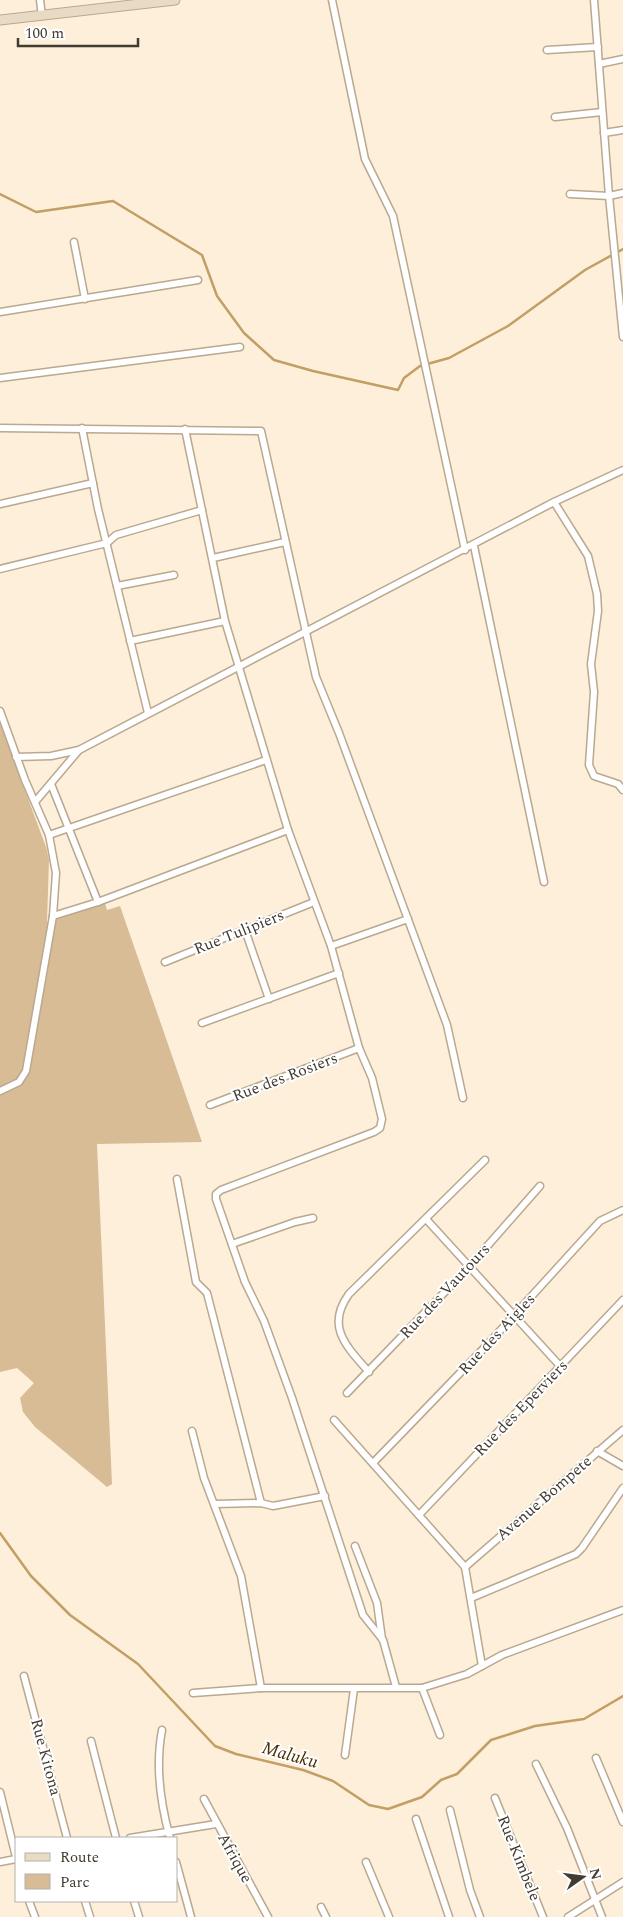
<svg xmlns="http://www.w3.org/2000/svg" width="623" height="1917" viewBox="0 0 623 1917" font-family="Spectral,serif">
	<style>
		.green { fill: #d7bc96 }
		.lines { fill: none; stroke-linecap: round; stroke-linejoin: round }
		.stream { stroke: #c39e65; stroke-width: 2.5 }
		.street-casing { stroke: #baa88f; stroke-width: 9 }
		.secondary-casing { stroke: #baa88f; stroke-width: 11 }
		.street { stroke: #fff; stroke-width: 6 }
		.secondary { stroke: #e9dbc3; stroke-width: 9 }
		.labels { text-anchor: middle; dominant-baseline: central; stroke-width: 4; stroke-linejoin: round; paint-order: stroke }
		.street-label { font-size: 16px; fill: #423b31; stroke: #fff }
		.water-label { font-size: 18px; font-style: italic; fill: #472d00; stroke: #fff }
	</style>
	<rect width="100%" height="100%" fill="#fdefda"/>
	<path class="green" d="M0,723L46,847L49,860L47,922L105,903L107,910L120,906L202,1142L97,1144L112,1484L107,1487L35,1427L23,1412L20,1398L34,1383L17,1368L0,1372Z"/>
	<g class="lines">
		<g class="stream">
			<path d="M0,194L36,212L113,201L202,255L217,296L244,333L274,360L313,371L398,390L404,378L420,366L449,358L508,326L585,270L623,249"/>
			<path d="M0,1533L31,1576L70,1615L138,1664L215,1746L236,1754L303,1770L333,1781L369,1805L388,1809L422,1797L441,1780L457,1774L491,1740L535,1726L584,1719L623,1696"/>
		</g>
		<defs>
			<g id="street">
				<path d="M40,0L42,16"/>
				<path d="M332,0L365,159L393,216L465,550"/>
				<path d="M594,0L609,196L623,337"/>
				<path d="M547,50L598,47"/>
				<path d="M599,64L623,59"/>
				<path d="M555,117L602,112"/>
				<path d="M604,133L623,130"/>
				<path d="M570,194L609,196L623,193"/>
				<path d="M74,242L85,299"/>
				<path d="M0,312L198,280"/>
				<path d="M0,378L240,347"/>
				<path d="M0,428L261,431L316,677L339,733L447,1025L463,1098"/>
				<path d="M82,428L98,509L148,713"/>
				<path d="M185,429L225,621L288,830L331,946L359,1048L372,1078L382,1119L380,1128L374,1132L221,1190L216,1194V1199L245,1282L264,1321L292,1398L363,1615L383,1640L396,1687"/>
				<path d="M554,502L588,556L597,594L598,611L591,664L594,692L589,765L594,776L618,784L623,790"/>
				<path d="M0,504L93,483"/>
				<path d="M474,546L544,882"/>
				<path d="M213,558L285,542"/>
				<path d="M0,569L107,543L116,535L202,510"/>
				<path d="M117,586L174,575"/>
				<path d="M130,641L225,621"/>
				<path d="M0,711L25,780L49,835L56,873L53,916L26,1071L19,1082L0,1091"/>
				<path d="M16,757L51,756L79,750L554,502L623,470"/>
				<path d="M51,784L98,902"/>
				<path d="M35,802L79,750"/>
				<path d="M49,835L266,760"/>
				<path d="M53,916L98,902L288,830"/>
				<path d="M245,930L269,999"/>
				<path d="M331,946L408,919"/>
				<path d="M165,962L314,902"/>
				<path d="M202,1023L339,973"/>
				<path d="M210,1105L359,1048"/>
				<path d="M177,1179L196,1282L207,1293L261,1503"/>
				<path d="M426,1219L561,1367"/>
				<path d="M232,1244L295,1222L313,1218"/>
				<path d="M369,1372C347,1347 325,1327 349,1294L485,1160"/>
				<path d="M347,1393L468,1268L540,1186"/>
				<path d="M334,1420L465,1567L482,1666"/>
				<path d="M192,1431L204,1478L241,1576L261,1688H422L467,1674L502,1655L623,1610"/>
				<path d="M597,1451L623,1466"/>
				<path d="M373,1463L487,1345L600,1221L623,1210"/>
				<path d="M215,1504L261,1503L273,1506L325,1496"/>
				<path d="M419,1515L623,1300"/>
				<path d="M355,1546L377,1603L382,1639"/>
				<path d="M465,1567L623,1430"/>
				<path d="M471,1598L576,1554L582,1548L623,1488"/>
				<path d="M24,1676L67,1838"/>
				<path d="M422,1688L440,1735"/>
				<path d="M193,1693L261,1688"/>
				<path d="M162,1730C155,1767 160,1802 170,1838"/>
				<path d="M91,1741L116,1838"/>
				<path d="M345,1755L354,1689"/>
				<path d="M596,1758L623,1822"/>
				<path d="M536,1764L567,1828L602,1917"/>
				<path d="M0,1792L16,1857"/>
				<path d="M495,1798L543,1917"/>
				<path d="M204,1799L268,1917"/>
				<path d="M450,1810L470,1890L480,1917"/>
				<path d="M416,1819L449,1917"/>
				<path d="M130,1838L216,1824"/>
				<path d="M0,1862L16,1859"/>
				<path d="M176,1862L191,1917"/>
				<path d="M366,1862L389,1917"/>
				<path d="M29,1901L35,1917"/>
				<path d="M85,1901L90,1917"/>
				<path d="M134,1901L139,1917"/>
				<path d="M321,1907L326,1917"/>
				<path d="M568,1917L623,1882"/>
			</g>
			<path id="secondary" d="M0,20L175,0"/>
		</defs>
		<use href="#street" class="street-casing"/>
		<use href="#secondary" class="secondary-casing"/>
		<use href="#street" class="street"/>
		<use href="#secondary" class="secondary"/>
	</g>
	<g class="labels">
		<g class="street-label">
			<text transform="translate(239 932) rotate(-22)">Rue Tulipiers</text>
			<text transform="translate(285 1077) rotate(-21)">Rue des Rosiers</text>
			<text transform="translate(445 1291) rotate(-47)">Rue des Vautours</text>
			<text transform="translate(497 1334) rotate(-47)">Rue des Aigles</text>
			<text transform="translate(521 1408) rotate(-46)">Rue des Eperviers</text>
			<text transform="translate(544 1498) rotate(-41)">Avenue Bompete</text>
			<text transform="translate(46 1757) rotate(75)">Rue Kitona</text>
			<text transform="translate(235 1858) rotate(61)">Afrique</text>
			<text transform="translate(519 1858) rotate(68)">Rue Kimbele</text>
		</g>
		<g class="water-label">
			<text transform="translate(290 1755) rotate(16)">Maluku</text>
		</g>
	</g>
	<rect x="15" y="1837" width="162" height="65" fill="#ffffff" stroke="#b3b1ad"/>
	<rect x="25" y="1853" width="25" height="8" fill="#e9dbc3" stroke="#b3b1ad"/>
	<text x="60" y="1862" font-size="15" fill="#423b31">Route</text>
	<rect x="25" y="1874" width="25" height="15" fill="#d7bc96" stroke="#b3b1ad"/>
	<text x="60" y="1887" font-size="15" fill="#423b31">Parc</text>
	<g transform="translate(583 1877) rotate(76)" stroke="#ffffff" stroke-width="4" paint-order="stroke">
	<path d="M0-4L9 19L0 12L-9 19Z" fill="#423b31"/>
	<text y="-8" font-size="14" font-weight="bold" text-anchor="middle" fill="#423b31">N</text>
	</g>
	<path d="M18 38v8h120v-8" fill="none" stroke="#423b31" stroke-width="2.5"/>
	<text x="25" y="38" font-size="15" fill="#423b31" stroke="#ffffff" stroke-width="4" paint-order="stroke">100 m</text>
</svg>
